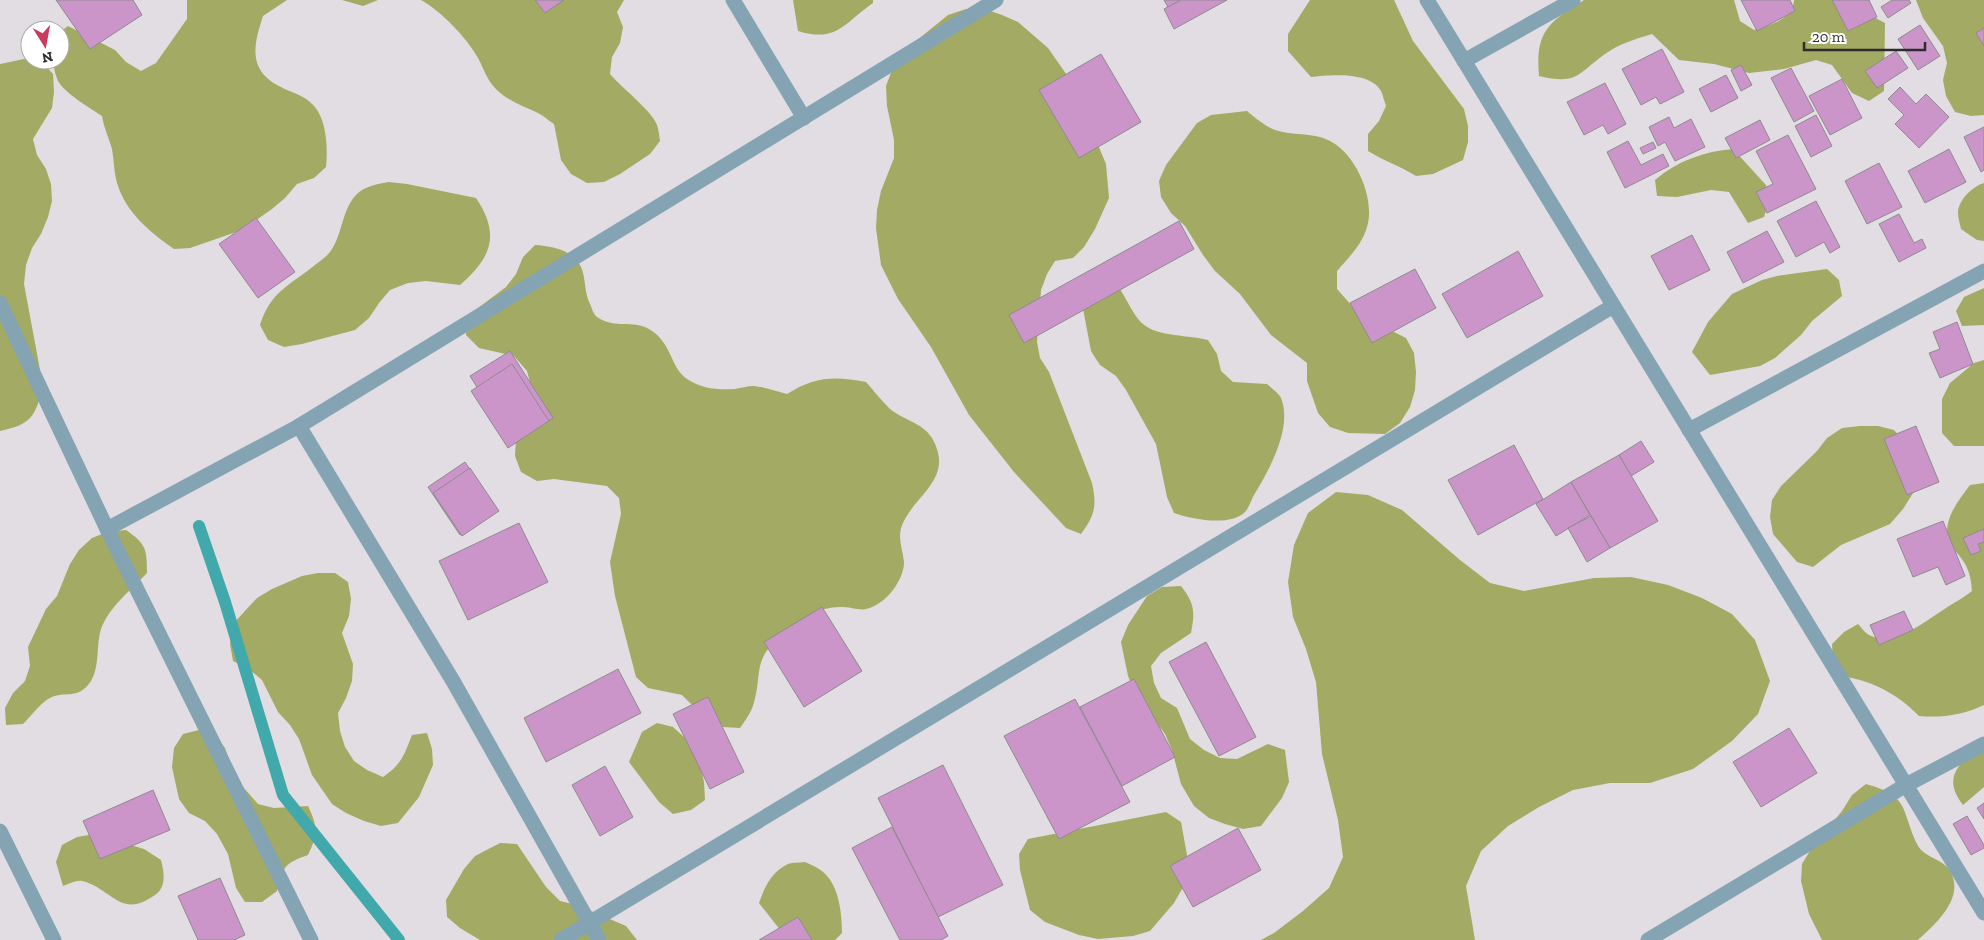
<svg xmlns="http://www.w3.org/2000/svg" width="1984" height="940" viewBox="0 0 1984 940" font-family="'Zilla Slab',serif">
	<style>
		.forest { fill: #a3aa63 }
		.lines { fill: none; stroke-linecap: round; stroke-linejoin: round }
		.stream { stroke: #41a9ab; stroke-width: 12 }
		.building { fill: #cb95c9; stroke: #8f8a8f }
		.minor { stroke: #84a4b4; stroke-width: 15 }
	</style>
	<rect width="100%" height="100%" fill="#e2dde2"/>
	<g class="forest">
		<path d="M187,0H287L263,16C254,44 247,69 279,86C289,92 301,94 310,102C327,116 328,147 326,167L314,178L297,184L285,198L272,209L242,230L190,248L174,249C150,232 126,213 117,183C114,172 114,160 112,149C109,138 104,128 102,116C90,108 68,95 60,84C55,77 54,67 53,60H60V32L68,26L115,50L126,62L141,71L156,63L187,19Z"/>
		<path d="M342,0H378L363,6Z"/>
		<path d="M421,0H624L617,12L623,27L620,43L612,57L610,74C622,88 652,111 657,125C659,130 659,136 660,141L650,154L620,174L604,182L587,183L571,174L561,160L554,124C549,121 544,116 538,113C523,106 507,101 495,88C487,80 483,67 478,58C467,38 441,11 421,0Z"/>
		<path d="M793,0H873V3C844,23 837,43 798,31Z"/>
		<path d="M1310,0H1394L1413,41L1464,109L1468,126V142L1463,160L1433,174L1416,176C1400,166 1384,161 1368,151V134L1379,121L1386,106C1384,101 1383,95 1381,91C1370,71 1329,75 1311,77L1288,51V34Z"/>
		<path d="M1584,0H1734L1740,21L1754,30C1769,25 1793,20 1794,0H1841L1885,23L1884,91L1869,101L1852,93L1832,65L1816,60L1784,69L1749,73L1714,64L1679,60L1652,34C1635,39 1619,44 1605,54C1577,74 1578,85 1539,76C1535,31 1549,22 1584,0Z"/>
		<path d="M1916,0H1984V115L1971,116L1955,112L1946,96L1943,80L1947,63L1943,46L1923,18Z"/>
		<path d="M966,9H985L1002,15L1018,22L1048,48L1071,81L1106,164L1109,198L1095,229L1084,247L1073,258L1055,261L1047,274L1041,290L1037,342L1040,358L1049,372L1092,483C1097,506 1095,515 1081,534L1066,528L1014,472L969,415L931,347L898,299L881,265L876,228L877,210L881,191L894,158V140L887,106L886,86L892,70L916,41L948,15Z"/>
		<path d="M24,59L41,61L53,74L54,92L52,108L33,139L37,155L46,169L51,184L52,201L48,217L41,234L32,248L26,265L24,284L43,386C35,417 32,424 0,431V64Z"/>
		<path d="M1247,111C1255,118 1265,126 1275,130C1292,136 1312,132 1328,140C1355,152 1376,198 1367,227C1362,245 1348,258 1337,271V289L1360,315L1406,338L1414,353L1416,372L1415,390L1410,407L1400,423L1385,434L1348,433L1330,427L1318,413L1307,381V363L1271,335L1240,294L1215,271L1203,255L1185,226L1171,213L1161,197L1159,181L1166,165L1197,123L1211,115Z"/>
		<path d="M1733,149L1766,185L1769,201L1764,217L1748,223L1729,192L1711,190L1677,197L1657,196L1655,180C1677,161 1705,151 1733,149Z"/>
		<path d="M389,182L407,184L476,198C501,235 491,258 460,285L426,281L408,283L390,290L379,303L369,318L355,330L302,344L284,347L268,340L260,325C271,291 289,286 315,265C320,261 326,257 330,252C343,235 341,210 357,194C365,186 378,184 389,182Z"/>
		<path d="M1984,183V241L1977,240L1961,229C1960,224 1958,218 1958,213C1958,200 1973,186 1984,183Z"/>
		<path d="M535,245C551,246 574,250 581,267C586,278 584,292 590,304C592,308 593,314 597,317C612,328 629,321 645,327C673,340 669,367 687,379C702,389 718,390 735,389C741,388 747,386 754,386C765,387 776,391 787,394C815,376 835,376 866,382C874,391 881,400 889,408C902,420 922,422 932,438C956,480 912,495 901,528C898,540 903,551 904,562C904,578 890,598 876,605C861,613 858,608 843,607C819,606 804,618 786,633C781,638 774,642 769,648C756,663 760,680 755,698C753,710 747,718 740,728L723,727L707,720L682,695L648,688L636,677L615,596L610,562L621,514L619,498L607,486L554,479L537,481L521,472L515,456L516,439L531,386L527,371L514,356L479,348L466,335V317L506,287L516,274L523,257Z"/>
		<path d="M1827,269L1839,280L1842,296L1812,321L1801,335L1775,358L1760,366L1710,375L1692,352L1708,322L1732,294L1762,280L1777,276Z"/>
		<path d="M1115,281C1123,292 1134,317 1143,324C1158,337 1190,335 1208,340L1217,354L1221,371L1233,382L1267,384C1271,388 1279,393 1281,398C1293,428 1269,470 1254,495C1251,500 1249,508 1245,512C1230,527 1191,519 1174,513L1167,497L1156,444L1126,390L1116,376L1100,365L1091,351L1081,298Z"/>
		<path d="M1984,288V325L1962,326L1956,311L1964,297Z"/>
		<path d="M1984,360V446H1954L1942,433V399L1950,383L1974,363Z"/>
		<path d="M1860,426H1878L1894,430L1906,443L1913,475V493L1903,509L1890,524L1841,545L1813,567L1797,562L1773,534L1770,517L1772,500L1781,486L1817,451L1827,438L1842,428Z"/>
		<path d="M1984,483V705C1963,715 1942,718 1919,716C1898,694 1871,680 1840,676L1833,660L1832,644L1844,632L1858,624C1861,627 1865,633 1869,635C1893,648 1924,622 1943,610C1953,603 1962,599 1972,591C1971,578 1969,568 1961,558C1958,553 1953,550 1951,545C1939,524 1958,501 1970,485Z"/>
		<path d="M1336,492L1368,495L1402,510L1460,560L1490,583L1524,591L1594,578L1631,577L1668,585L1702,598L1732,614L1755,640L1770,681L1758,714L1732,741L1693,769L1650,783H1610L1573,790L1539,807L1508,826L1481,851L1466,886L1475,940H1261L1274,933L1303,911L1329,888L1343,857L1338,820L1322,754L1316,682L1306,649L1293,617L1288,582L1294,545L1308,513Z"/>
		<path d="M126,530C146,544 147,549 147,573C132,589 109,607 101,629C96,645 100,666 91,681C77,702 64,689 48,699C39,705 31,716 23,724L6,725L5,708L13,693L25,681L30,666L28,647L46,609L57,596L70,564L79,550L92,538L107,532Z"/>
		<path d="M318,573H335L348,582L351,599L349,616L342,633L353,664L352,681L346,698L338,713L340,731L345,747L354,761L367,770L383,777C402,764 404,755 412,735L427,733L432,749L433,765L419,797L398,823L381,826L364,821L346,813L332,804L312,775L299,739L290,725L278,712L262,680L249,669L233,661L230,644L233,624L257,598L272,589L302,576Z"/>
		<path d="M1181,586C1195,604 1195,612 1191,633L1161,653L1151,666L1154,683L1161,698L1177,708L1190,739L1204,750L1220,758L1237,759L1268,744L1285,750L1289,782L1282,798L1261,826L1243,829L1225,824L1209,818L1194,806L1181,784L1172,750L1165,734L1135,693L1128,676L1121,642L1128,625L1147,596L1162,587Z"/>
		<path d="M657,723L673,727L697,749L704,782L705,800L691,810L673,814L659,802L629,762L642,732Z"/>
		<path d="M199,730L215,734L225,748L236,779L258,804L274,808L308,806C318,827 318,834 308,855C285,863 282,867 277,891L262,902H245L236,888L228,854L217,834L205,821L189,813L179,799L172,767L174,748L183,734Z"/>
		<path d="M1984,743V787L1963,805C1940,775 1962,762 1984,743Z"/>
		<path d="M1866,784C1910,796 1901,810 1917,844C1923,857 1939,858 1947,867C1969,894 1937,923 1918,940H1822L1809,914L1801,881L1802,864L1811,849L1842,811L1852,795Z"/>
		<path d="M1166,812L1181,822L1187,855L1182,889L1174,903L1150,931L1133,936L1098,939L1079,935L1045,922L1030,910L1020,870L1019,854L1028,839Z"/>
		<path d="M94,834L144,849L161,860C164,872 167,887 155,895C120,920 112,888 82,881C76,880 69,884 63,886L56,862L62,845L77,837Z"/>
		<path d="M500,843L517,844L546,887L560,901L577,905L626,926L637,940H480L460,928L447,917L446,900L464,869L475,856Z"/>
		<path d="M805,862C809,864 815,866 819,869C839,881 842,913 842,933L835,940H788L759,903C764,888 772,871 788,864C793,862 800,863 805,862Z"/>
	</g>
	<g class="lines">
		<path class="stream" d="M199,526L225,602L283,795L399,940"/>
	</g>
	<g class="building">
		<path d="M56,0H133L142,15L90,49Z"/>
		<path d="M535,0H564L545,13Z"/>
		<path d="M1164,0H1200L1173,16Z"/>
		<path d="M1181,0H1227L1174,29L1164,9Z"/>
		<path d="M1741,0H1790L1795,11L1757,31Z"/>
		<path d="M1832,0H1869L1877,17L1848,31Z"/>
		<path d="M1892,0H1909L1911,3L1888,18L1881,7Z"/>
		<path d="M1920,25L1940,56L1918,70L1898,39Z"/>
		<path d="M1984,28V46L1976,33Z"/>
		<path d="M1662,49L1684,92L1660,104L1656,97L1641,105L1622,69Z"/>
		<path d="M1896,51L1908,68L1877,88L1865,71Z"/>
		<path d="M1101,54L1141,122L1079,158L1039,90Z"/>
		<path d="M1741,65L1752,85L1741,91L1731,70Z"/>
		<path d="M1791,68L1814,111L1794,122L1771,78Z"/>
		<path d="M1726,75L1738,98L1711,112L1699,89Z"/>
		<path d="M1842,79L1862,118L1830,135L1809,96Z"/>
		<path d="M1605,83L1626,124L1608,134L1603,125L1584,135L1567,102Z"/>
		<path d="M1900,87L1916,104L1926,94L1949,117L1919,148L1895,124L1904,115L1888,99Z"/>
		<path d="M1816,115L1832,146L1811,157L1795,126Z"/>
		<path d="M1669,117L1674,128L1691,119L1705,147L1675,161L1665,142L1658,146L1649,127Z"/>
		<path d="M1760,120L1770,140L1736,158L1725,138Z"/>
		<path d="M1984,127V170L1981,172L1964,137Z"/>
		<path d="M1788,135L1816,189L1767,213L1756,192L1773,184L1756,151Z"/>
		<path d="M1628,141L1641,165L1663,154L1669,166L1625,188L1607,152Z"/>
		<path d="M1653,142L1656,148L1643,154L1640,148Z"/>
		<path d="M1949,149L1966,182L1925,203L1908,171Z"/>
		<path d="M1879,163L1902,207L1867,224L1845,181Z"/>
		<path d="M1816,201L1840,247L1830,253L1824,242L1796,257L1777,221Z"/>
		<path d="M1899,214L1914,243L1922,239L1926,248L1899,262L1879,224Z"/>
		<path d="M256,218L295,272L258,298L219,244Z"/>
		<path d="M1179,221L1194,249L1024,343L1009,315Z"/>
		<path d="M1767,231L1784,262L1743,283L1727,252Z"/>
		<path d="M1692,235L1710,270L1669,290L1651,256Z"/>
		<path d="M1518,251L1543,296L1467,338L1442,294Z"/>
		<path d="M1415,269L1436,308L1372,343L1350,303Z"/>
		<path d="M1957,322L1973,364L1940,378L1929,353L1940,349L1933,332Z"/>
		<path d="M510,351L553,418L513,444L470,376Z"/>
		<path d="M512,364L549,421L508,448L471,391Z"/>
		<path d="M1916,426L1939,482L1907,495L1884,439Z"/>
		<path d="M1641,441L1654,462L1631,476L1619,455Z"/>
		<path d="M1514,445L1543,499L1478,535L1448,480Z"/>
		<path d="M1619,455L1658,521L1610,548L1571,482Z"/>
		<path d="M465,462L497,511L460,535L428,487Z"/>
		<path d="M470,468L499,511L462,536L433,493Z"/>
		<path d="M1571,482L1590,515L1556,536L1536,504Z"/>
		<path d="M1591,516L1610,548L1587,562L1568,528Z"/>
		<path d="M1943,521L1965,576L1946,585L1938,567L1913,577L1897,539Z"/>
		<path d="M519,523L548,582L468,620L439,561Z"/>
		<path d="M1984,529V542L1978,544L1981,551L1971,555L1963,538Z"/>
		<path d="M822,607L862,671L804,707L764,642Z"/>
		<path d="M1904,611L1913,630L1879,645L1870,625Z"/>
		<path d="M1206,642L1256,737L1219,756L1169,662Z"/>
		<path d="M618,669L641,713L546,762L524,718Z"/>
		<path d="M1134,679L1175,757L1122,786L1080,707Z"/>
		<path d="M708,697L744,772L710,789L673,714Z"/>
		<path d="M1075,699L1130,802L1059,839L1004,736Z"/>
		<path d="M1789,728L1817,773L1761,807L1733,762Z"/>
		<path d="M943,765L1003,885L938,917L878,798Z"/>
		<path d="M605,766L633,817L600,836L572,785Z"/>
		<path d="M153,790L170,830L100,859L83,821Z"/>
		<path d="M1984,803V819L1977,808Z"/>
		<path d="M1967,816L1984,845V848L1971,855L1953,824Z"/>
		<path d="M892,827L948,936L941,940H900L852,848Z"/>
		<path d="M1238,828L1261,870L1193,907L1170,866Z"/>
		<path d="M220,878L245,935L234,940H198L178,896Z"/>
		<path d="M798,917L812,940H759Z"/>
	</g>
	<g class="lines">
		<g class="minor">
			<path d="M733,0L804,118"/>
			<path d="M1427,0L1984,913"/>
			<path d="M1464,61L1573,0"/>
			<path d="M0,303L107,529L311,940"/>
			<path d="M299,426L453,681L599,940"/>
			<path d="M1689,430L1984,271"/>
			<path d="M107,529L299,426L996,0"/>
			<path d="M0,831L54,940"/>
			<path d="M561,940L1613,306"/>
			<path d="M1648,940L1906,785L1984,744"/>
		</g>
	</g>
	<g transform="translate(45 45) rotate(169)"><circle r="24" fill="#ffffff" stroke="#ababab"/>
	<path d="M0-4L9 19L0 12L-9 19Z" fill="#ca3b60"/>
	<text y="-8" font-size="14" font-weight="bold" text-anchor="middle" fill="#2e2c2e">N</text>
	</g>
	<path d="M1804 42v8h121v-8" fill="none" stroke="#2e2c2e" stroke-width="2.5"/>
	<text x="1812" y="42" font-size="15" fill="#2e2c2e" stroke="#ffffff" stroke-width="4" paint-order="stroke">20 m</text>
</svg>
